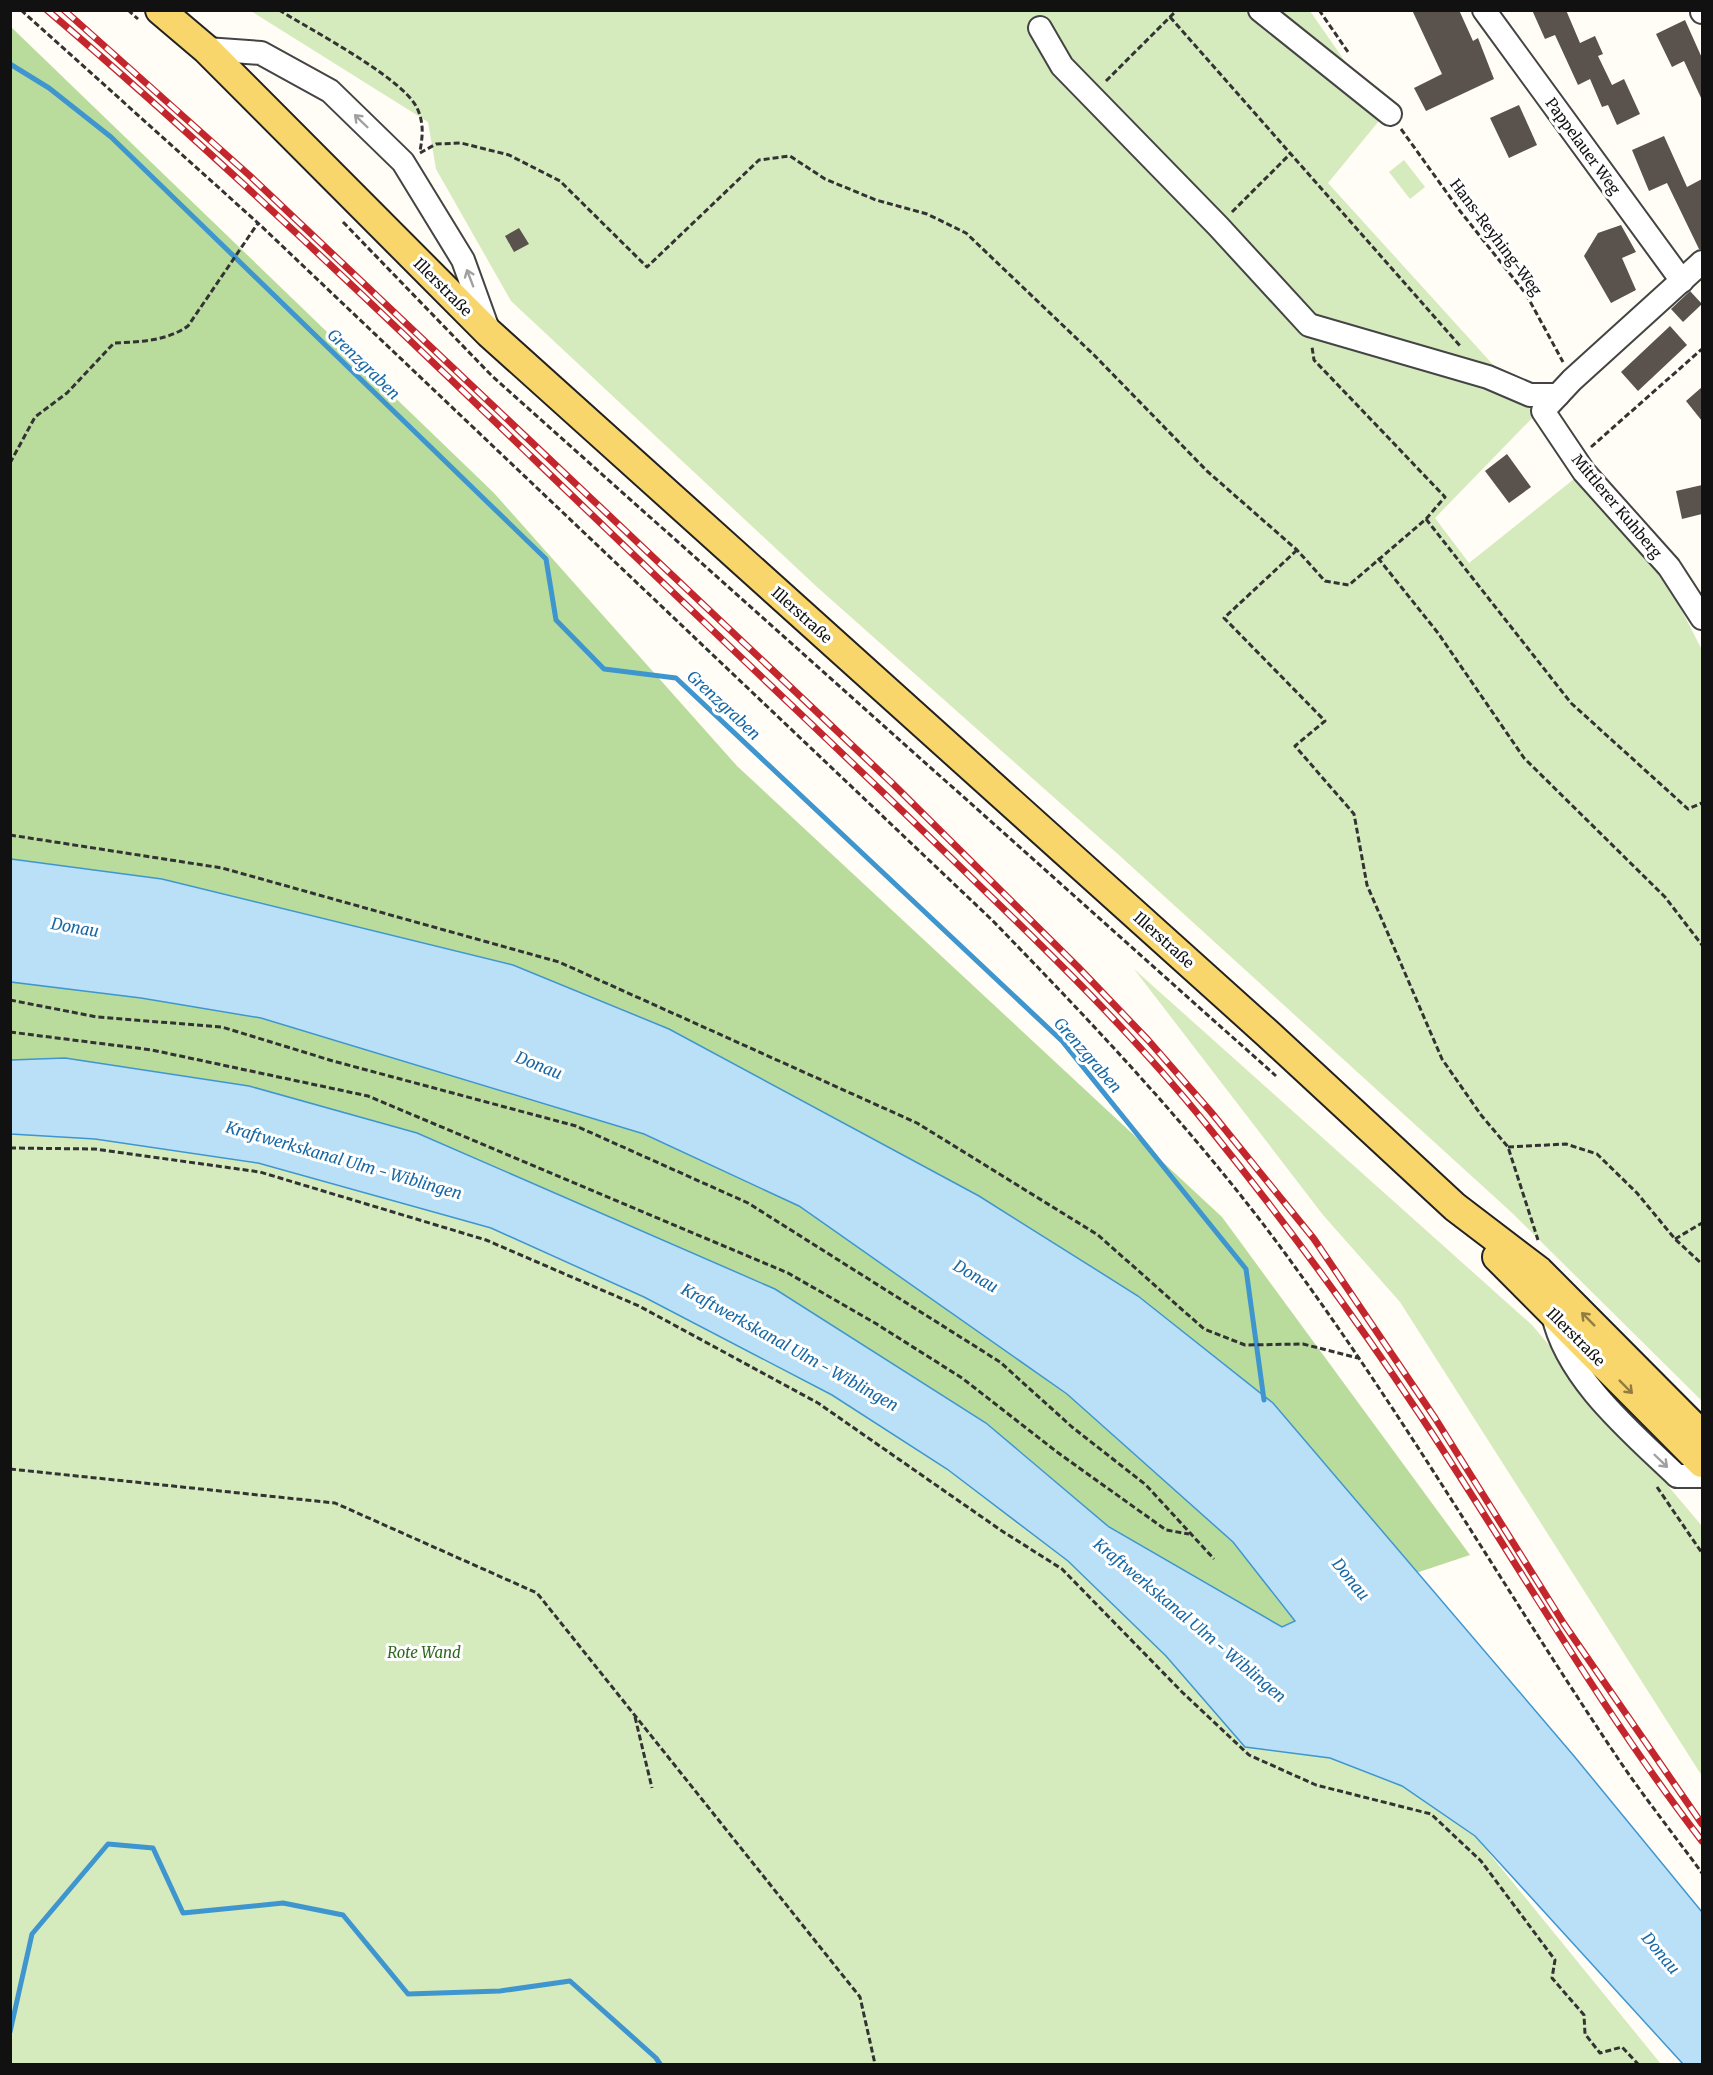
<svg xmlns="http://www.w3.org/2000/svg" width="1713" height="2075" viewBox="0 0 1713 2075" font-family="Merriweather,serif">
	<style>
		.green { fill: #d5ebbd }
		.forest { fill: #b9dc9c }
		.water { fill: #b9e0f7; stroke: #3f96cf; stroke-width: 1.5 }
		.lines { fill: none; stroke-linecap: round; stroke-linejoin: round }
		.stream { stroke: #3f96cf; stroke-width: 5 }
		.building { fill: #5a524d }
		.minor-casing { stroke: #444; stroke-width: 26 }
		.major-casing { stroke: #222; stroke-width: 32 }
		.path { stroke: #333; stroke-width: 3; stroke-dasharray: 6 3; stroke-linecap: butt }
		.minor { stroke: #fff; stroke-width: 22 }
		.major { stroke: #f9d66b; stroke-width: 28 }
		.rail-casing { stroke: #c4262e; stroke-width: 7 }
		.rail { stroke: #fff; stroke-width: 4.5; stroke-dasharray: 14; stroke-linecap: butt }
		.oneway { stroke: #a0a0a0 }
		.oneway2 { stroke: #917d42 }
		.labels { text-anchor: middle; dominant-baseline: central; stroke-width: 6; stroke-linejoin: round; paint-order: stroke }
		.street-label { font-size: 15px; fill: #111; stroke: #fff }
		.park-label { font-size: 15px; font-style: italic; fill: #2f6b1f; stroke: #fff }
		.water-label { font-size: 16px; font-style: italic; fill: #1768a6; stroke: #fff }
	</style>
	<rect width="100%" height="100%" fill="#fffdf5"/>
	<g class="green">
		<path d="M251,11H1310L1383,116L1328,183L1537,413L1435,518L1469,563L1579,475L1662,572L1702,650V1401L1510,1211L1120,856L817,587L511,301L436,169L428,122Z"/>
		<path d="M1404,160L1425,187L1410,199L1389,172Z"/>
		<path d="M1134,969L1532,1325L1702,1526V1776L1400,1302L1323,1215Z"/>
		<path d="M10,1134L95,1139L257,1163L491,1228L644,1297L832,1395L947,1469L1068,1561L1166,1656L1245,1747L1330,1758L1403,1786L1475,1836L1661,2064H11Z"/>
	</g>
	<g class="forest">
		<path d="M10,26L494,493L737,766L1222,1217L1470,1555L1416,1573L1273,1403L1138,1296L979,1196L669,1029L513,965L162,879L11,859Z"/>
		<path d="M10,982L141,998L261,1018L644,1134L799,1206L1067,1394L1233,1542L1295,1620L1282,1628L1109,1527L986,1423L775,1289L417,1133L249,1086L65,1058L11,1060Z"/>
	</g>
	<path class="water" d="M11,859L162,879L513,965L669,1029L979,1196L1138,1296L1273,1403L1574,1756L1702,1912V2064H1683L1475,1836L1402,1786L1330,1758L1245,1747L1166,1656L1068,1561L947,1469L832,1395L644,1297L491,1228L258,1163L95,1139L11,1134V1060L65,1058L249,1086L417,1133L775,1289L986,1423L1109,1527L1282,1627L1295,1621L1233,1542L1067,1394L799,1206L644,1134L261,1018L141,998L11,982Z"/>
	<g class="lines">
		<g class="stream">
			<path d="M10,64L49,88L111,137L546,559L556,620L604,669L676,678L1062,1041L1246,1269L1264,1400"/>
			<path d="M10,2032L32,1934L108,1844L153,1848L183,1913L283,1903L343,1915L408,1994L500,1991L570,1981L656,2058L660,2064"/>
		</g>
	</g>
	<g class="building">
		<path d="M1412,10H1459L1473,41L1478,38L1494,79L1426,111L1414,88L1442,74Z"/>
		<path d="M1532,10H1566L1580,43L1595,36L1603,54L1598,56L1612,85L1624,79L1640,114L1617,125L1608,105L1602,107L1590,79L1578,85L1555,35L1545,39Z"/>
		<path d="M1685,20L1702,58V100L1684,61L1672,67L1656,34Z"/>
		<path d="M1519,105L1537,145L1509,158L1490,118Z"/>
		<path d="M1664,136L1687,187L1702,179V249H1699L1667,183L1649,191L1632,150Z"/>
		<path d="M1621,225L1636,252L1622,258L1636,290L1611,303L1584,256L1598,233Z"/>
		<path d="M519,228L529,244L514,252L505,236Z"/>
		<path d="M1690,291L1702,304L1683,322L1671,309Z"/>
		<path d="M1670,326L1687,345L1638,391L1621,372Z"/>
		<path d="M1702,387V421L1686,401Z"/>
		<path d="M1507,454L1531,487L1509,503L1485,471Z"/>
		<path d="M1702,485V514L1682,519L1676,491Z"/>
	</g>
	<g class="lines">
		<defs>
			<g id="minor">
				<path d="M1260,10L1390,114"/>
				<path d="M1484,10L1682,281"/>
				<path d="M1702,10V12"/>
				<path d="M1040,28L1062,66L1218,226L1309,325L1488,377L1530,395H1558"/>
				<path d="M206,49L261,53L330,91L403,162L463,260L489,332"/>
				<path d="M1702,262L1572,380L1543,411L1584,472L1669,567L1702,618"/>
				<path d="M1553,1315C1567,1379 1631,1432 1677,1476H1702"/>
			</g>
			<g id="major">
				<path d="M160,10L206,49L489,333L1267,1033L1455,1207L1539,1271L1702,1435"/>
				<path d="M1497,1257L1702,1463"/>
			</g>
		</defs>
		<use href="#minor" class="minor-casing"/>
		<use href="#major" class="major-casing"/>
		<g class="path">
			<path d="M21,10L258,223L992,920C1099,1030 1205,1142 1295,1267C1408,1422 1504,1588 1611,1748C1639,1791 1672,1832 1702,1873"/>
			<path d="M128,10L138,19"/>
			<path d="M279,10C311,30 399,76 416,106C424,121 423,135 420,151"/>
			<path d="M1319,10L1348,52"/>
			<path d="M1170,17L1461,347"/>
			<path d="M1106,81L1177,10"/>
			<path d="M1401,129L1460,211L1526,294L1563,362"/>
			<path d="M420,153L436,144L461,143L509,155L560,181L647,267L759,160L790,156L825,179L876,200L927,214L966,233L1095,356L1207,471L1297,550L1325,581L1349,585L1426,519L1445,497L1314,360L1312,347"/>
			<path d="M1232,212L1291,153"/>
			<path d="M343,222L492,376L1276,1076"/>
			<path d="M1591,447L1702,349"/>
			<path d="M10,463L35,417L67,393L114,343C139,342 167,341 188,326L258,223"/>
			<path d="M1426,519L1571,703L1688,809L1702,803"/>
			<path d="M1297,550L1224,618L1325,721L1295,746L1354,814L1367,885L1442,1059L1481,1115L1508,1147L1538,1240"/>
			<path d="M1378,558L1438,633L1524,758L1665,897L1702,945"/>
			<path d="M10,835L222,868L559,962L917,1123L1098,1235L1204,1329L1245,1345L1303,1344L1358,1358"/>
			<path d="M10,1000L97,1017L222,1027L333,1061L576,1126L748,1203L1000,1362L1072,1427L1146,1485L1214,1559"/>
			<path d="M10,1032L152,1050L368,1096L788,1273L875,1323L962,1378L1057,1452L1166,1530L1189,1534"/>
			<path d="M1508,1147L1566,1144L1597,1154L1637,1193L1675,1239L1702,1264"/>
			<path d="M10,1148L95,1149L260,1172L486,1240L639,1306L818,1403L1002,1531L1062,1569L1182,1692L1249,1755L1316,1785L1431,1814L1481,1861L1555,1960L1552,1978L1584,2015L1585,2034L1600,2053L1622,2047L1638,2064"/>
			<path d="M1675,1239L1702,1223"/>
			<path d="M10,1469L335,1503L537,1593L860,1997L875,2064"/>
			<path d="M1657,1487L1702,1553"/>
			<path d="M635,1717L652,1788"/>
		</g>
		<use href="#minor" class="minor"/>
		<use href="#major" class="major"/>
		<defs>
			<g id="rail">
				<path d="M47,10C275,204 487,416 704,622C797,711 891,799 983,889C1061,964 1138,1040 1206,1124C1282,1218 1353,1314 1420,1415C1514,1557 1598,1706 1702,1841"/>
				<path d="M64,10L249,175L892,783L1078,967L1148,1040L1211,1112L1314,1239L1435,1418L1564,1624L1702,1824"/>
			</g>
		</defs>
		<use href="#rail" class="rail-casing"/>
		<use href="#rail" class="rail"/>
	</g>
	<defs><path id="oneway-shaft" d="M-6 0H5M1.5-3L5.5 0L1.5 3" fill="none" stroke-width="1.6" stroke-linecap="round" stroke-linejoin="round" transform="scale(1.5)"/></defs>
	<g class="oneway">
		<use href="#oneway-shaft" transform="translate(361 121) rotate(-136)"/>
		<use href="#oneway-shaft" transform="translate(470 278) rotate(-111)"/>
		<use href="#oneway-shaft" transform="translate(1661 1461) rotate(44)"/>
	</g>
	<g class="oneway2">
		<use href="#oneway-shaft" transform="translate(1588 1319) rotate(-135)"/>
		<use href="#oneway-shaft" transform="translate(1626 1387) rotate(45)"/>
	</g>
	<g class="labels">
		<g class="street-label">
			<text transform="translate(1583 146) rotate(54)">Pappelauer Weg</text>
			<text transform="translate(1496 237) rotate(53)">Hans-Reyhing-Weg</text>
			<text transform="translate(443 287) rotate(45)">Illerstraße</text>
			<text transform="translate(1617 506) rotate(50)">Mittlerer Kuhberg</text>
			<text transform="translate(802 615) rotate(42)">Illerstraße</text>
			<text transform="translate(1164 940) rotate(42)">Illerstraße</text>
			<text transform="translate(1576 1337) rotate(45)">Illerstraße</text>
		</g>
		<g class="park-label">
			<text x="424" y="1652">Rote Wand</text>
		</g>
		<g class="water-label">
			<text transform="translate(364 364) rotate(44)">Grenzgraben</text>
			<text transform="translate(724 705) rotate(43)">Grenzgraben</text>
			<text transform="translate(75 927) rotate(10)">Donau</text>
			<text transform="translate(1088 1055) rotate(49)">Grenzgraben</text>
			<text transform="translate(539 1065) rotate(22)">Donau</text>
			<text transform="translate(344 1160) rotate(16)">Kraftwerkskanal Ulm - Wiblingen</text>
			<text transform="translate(976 1276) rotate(30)">Donau</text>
			<text transform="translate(790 1347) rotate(29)">Kraftwerkskanal Ulm - Wiblingen</text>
			<text transform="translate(1351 1579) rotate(51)">Donau</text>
			<text transform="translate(1190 1620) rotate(40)">Kraftwerkskanal Ulm - Wiblingen</text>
			<text transform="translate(1661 1953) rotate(50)">Donau</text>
		</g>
	</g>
	<rect width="1713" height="2075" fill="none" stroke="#111111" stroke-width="24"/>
</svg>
